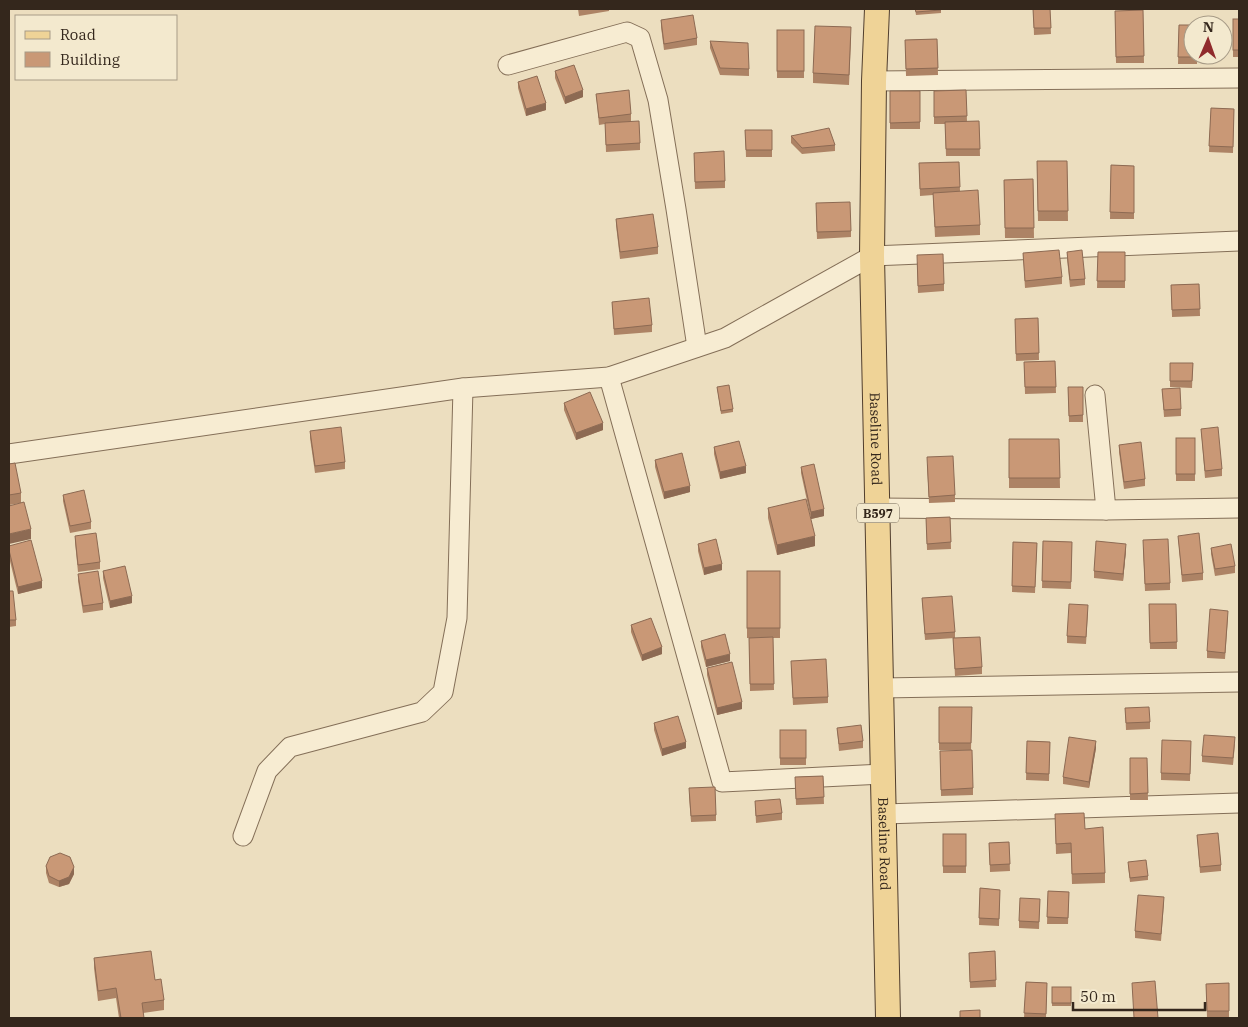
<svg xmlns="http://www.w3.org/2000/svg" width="1248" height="1027" viewBox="0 0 1248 1027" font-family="'IBM Plex Serif',serif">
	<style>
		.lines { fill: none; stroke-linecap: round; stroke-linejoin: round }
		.minor-casing { stroke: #846f58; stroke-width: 21 }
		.major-casing { stroke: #513e2d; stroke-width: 26 }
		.minor { stroke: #f7ecd2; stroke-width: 19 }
		.major { stroke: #efd397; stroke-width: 24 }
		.wall { fill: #ad8365 }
		.shaded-wall { fill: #8d6a53 }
		.building { fill: #c99876; stroke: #8d6a53 }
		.labels { text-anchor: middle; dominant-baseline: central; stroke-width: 4.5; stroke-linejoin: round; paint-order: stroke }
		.shield { fill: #f3e9ce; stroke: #6d6151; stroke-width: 1 }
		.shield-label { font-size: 12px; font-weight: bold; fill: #34271c }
		.street-label { font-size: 14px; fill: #34271c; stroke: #f3e9ce }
	</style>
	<rect width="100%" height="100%" fill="#ecdebf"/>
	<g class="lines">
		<defs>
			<g id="minor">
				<path d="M508,65L627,32L640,38L658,100L676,209L697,347"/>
				<path d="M874,81L1239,78"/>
				<path d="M609,377L722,782L883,774"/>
				<path d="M1095,395L1106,510"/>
				<path d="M9,454L463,388L609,377L725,338L872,256L1239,241"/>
				<path d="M878,508L1106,510L1239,508"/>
				<path d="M881,688L1239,682"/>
				<path d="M884,814L1239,803"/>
				<path d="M243,836L267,771L290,747L422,712L443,692L457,618L463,388"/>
			</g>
			<g id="major">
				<path id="s1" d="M877,9L874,81L872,256L888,1018"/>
			</g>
		</defs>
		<use href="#minor" class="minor-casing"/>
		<use href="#major" class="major-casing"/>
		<use href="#minor" class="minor"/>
		<use href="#major" class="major"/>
	</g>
	<g class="wall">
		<path d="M578,9H609V11L579,16Z"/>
		<path d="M915,9H941V13L916,15Z"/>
		<path d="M998,9H1019V10Z"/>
		<path d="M1033,9H1050L1051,34L1034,35Z"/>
		<path d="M1143,10L1144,63H1116L1115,11Z"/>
		<rect x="1233" y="19" width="6" height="38"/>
		<path d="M661,20L697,38V45L664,50L661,27Z"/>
		<path d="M1179,25L1197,55V64H1178Z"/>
		<rect x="777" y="30" width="27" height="48"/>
		<path d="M851,37L849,85L813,83V73Z"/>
		<path d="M937,39L938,75L906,76L905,40Z"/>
		<path d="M710,41L749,69V76L720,75L710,48Z"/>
		<path d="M555,71L583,97L565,104L555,78Z"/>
		<path d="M518,82L546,110L526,116L518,88Z"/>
		<path d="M966,90L967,122L979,121L980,156H946L945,124H934V91Z"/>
		<rect x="890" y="91" width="30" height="38"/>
		<path d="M596,94L631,114V121L640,143V150L606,152L605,124L599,125Z"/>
		<path d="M1211,108L1234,109L1233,153L1209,152Z"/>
		<path d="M745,130H772V157H746Z"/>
		<path d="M791,136L835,145V151L802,154L791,143Z"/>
		<path d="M694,153L725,181V188L695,189Z"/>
		<path d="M1037,161H1067L1068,221H1038Z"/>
		<path d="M959,162L960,191L980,225V235L935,237L933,195L920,196L919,163Z"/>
		<path d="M1111,165L1134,166V219H1110Z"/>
		<path d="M1033,179L1034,238H1005L1004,180Z"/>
		<path d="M816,210L851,231V237L817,239Z"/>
		<path d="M616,219L658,247V254L620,259L616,225Z"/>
		<path d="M1067,252L1085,279V285L1070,287L1067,259Z"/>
		<path d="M1098,252H1125V288H1097Z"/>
		<path d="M1023,253L1062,277V284L1025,288Z"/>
		<path d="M917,262L944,284V291L918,293Z"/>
		<path d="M1199,284L1200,316L1172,317L1171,285Z"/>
		<path d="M612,302L652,325V332L614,335Z"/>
		<path d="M1038,318L1039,360L1016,361L1015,319Z"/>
		<path d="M1055,361L1056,393L1025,394L1024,362Z"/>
		<path d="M1170,363H1193L1192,388L1170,387Z"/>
		<path d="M717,387L733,409V412L721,414Z"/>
		<path d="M1068,387H1083V422H1069Z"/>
		<path d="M1162,389L1181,409V416L1164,417Z"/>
		<path d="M564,403L603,430L576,440L564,410Z"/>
		<path d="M1201,429L1222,469V476L1205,478Z"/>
		<path d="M310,431L345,462V469L315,473L310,438Z"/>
		<rect x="1176" y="438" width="19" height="43"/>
		<path d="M1009,439H1059L1060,488H1009Z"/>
		<path d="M1119,445L1145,479V486L1124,489L1119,452Z"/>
		<path d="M714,447L746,473L720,479L714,454Z"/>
		<path d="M655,460L690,492L664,499L655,467Z"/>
		<path d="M9,464L21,493V503L9,505Z"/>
		<path d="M927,464L955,495V502L929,503Z"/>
		<path d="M801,467L824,516L811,519L801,473Z"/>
		<path d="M63,495L91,522V529L70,533L63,501Z"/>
		<path d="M768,508L815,546L777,555L768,518Z"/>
		<path d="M950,517L951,549L927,550L926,518Z"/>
		<path d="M75,536L100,562V569L78,572L75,542Z"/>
		<path d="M1178,536L1203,573V580L1182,582Z"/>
		<path d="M1043,541L1072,542L1071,589L1042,588Z"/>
		<path d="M1013,542L1037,543L1035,593L1012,592Z"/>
		<path d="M698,544L722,570L704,575L698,551Z"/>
		<path d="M9,546L42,588L18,594L9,557Z"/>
		<path d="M1143,547L1170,583V590L1145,591Z"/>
		<path d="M1211,548L1235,566V573L1215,576L1211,554Z"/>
		<path d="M1126,550L1123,581L1094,578V571Z"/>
		<path d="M103,571L132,603L110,608L103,578Z"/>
		<path d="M747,571H780V638H773L774,690L750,691L749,638H747Z"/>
		<path d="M78,574L103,603V610L83,613L78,581Z"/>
		<path d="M9,591L16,620V626L9,627Z"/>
		<path d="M922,598L955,632V638L925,640Z"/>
		<path d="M1149,604H1176L1177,649H1150Z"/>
		<path d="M1088,612L1086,644L1067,643V636Z"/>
		<path d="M1228,617L1225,659L1207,658V651Z"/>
		<path d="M631,625L662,654L642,661L631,632Z"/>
		<path d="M953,638L982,667V674L955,676Z"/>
		<path d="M701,641L730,661L706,667L701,647Z"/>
		<path d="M707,668L742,709L717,715L707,675Z"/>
		<path d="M791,668L828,697V703L793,705Z"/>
		<path d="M939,707H972L971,750H939Z"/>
		<path d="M1125,708L1150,722V729L1126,730Z"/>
		<path d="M654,723L686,748L662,756L654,730Z"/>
		<path d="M837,728L863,741V748L839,751Z"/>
		<rect x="780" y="730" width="26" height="35"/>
		<path d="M1027,741L1050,742L1049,781L1026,780Z"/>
		<path d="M1191,741L1190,781L1161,780V773Z"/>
		<path d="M1235,744L1233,765L1202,762V756Z"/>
		<path d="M1096,748L1089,788L1063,784V777Z"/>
		<path d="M940,751L973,788V795L941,796Z"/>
		<path d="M1130,758H1147L1148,800H1130Z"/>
		<path d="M823,776L824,804L796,805L795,777Z"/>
		<path d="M689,795L716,815V821L691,822Z"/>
		<path d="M755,801L782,813V820L756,823Z"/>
		<path d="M1055,814L1085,829L1105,873V883L1072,884L1071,853L1056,854Z"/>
		<rect x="943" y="834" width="23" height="39"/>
		<path d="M1197,835L1221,865V871L1200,873Z"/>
		<path d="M1009,842L1010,871L990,872L989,843Z"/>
		<path d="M1128,865L1148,876V880L1130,882Z"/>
		<path d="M46,866L74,874L69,884L59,887L49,883L46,873Z"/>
		<path d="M980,888L1000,890L999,926L979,925Z"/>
		<path d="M1048,891L1069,892L1068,924H1047Z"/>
		<path d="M1040,899L1039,929L1019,928V921Z"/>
		<path d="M1164,903L1161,941L1135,938V931Z"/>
		<path d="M995,951L996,987L970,988L969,953Z"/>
		<path d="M94,958L155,980L164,1000V1010L143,1013L144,1018H119L116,998L98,1001L94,968Z"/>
		<path d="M1026,982L1047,983L1046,1018H1024Z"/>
		<path d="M1229,983V1017L1207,1018L1206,984Z"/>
		<rect x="1052" y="987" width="19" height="19"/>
	</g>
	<g class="shaded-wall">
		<path d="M583,90V97L565,104V97Z"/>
		<path d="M546,103V110L526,116V109Z"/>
		<path d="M603,423V430L576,440V433Z"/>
		<path d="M746,466V473L720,479V472Z"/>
		<path d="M690,486V492L664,499V492Z"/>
		<path d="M824,509V516L811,519V512Z"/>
		<path d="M31,529V539L9,544V534Z"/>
		<path d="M815,536V546L777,555V545Z"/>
		<path d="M1126,544V550L1123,581V574Z"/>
		<path d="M722,564V570L704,575V568Z"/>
		<path d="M42,581V588L18,594V587Z"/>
		<path d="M132,596V603L110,608V601Z"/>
		<path d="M662,647V654L642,661V655Z"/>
		<path d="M730,654V661L706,667V660Z"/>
		<path d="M742,702V709L717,715V708Z"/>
		<path d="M1096,741V748L1089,788V782Z"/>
		<path d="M686,742V748L662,756V749Z"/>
		<path d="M74,867V874L69,884L59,887V881Z"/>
	</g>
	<g class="building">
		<path d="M915,9H941V10L916,12Z"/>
		<path d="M1033,9H1050L1051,28H1034Z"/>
		<path d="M1143,10L1144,56L1116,57L1115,11Z"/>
		<path d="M693,15L697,38L664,44L661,20Z"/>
		<rect x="1233" y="19" width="6" height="31"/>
		<path d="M1179,25H1193V55H1197V57H1178Z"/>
		<path d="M815,26L851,27L849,75L813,73Z"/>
		<rect x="777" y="30" width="27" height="41"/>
		<path d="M937,39L938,68L906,69L905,40Z"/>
		<path d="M710,41L748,43L749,69L720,68Z"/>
		<path d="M574,65L583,90L565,97L555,71Z"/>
		<path d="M537,76L546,103L526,109L518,82Z"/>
		<path d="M629,90L631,114L599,118L596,94Z"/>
		<path d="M966,90L967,116L934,117V91Z"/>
		<path d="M890,91H920V122L890,123Z"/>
		<path d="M1211,108L1234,109L1233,147L1209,146Z"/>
		<path d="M639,121L640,143L606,145L605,123Z"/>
		<path d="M979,121L980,149H946L945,122Z"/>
		<path d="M829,128L835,145L802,148L791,136Z"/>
		<path d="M745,130H772V150H746Z"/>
		<path d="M724,151L725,181L695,182L694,153Z"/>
		<path d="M1037,161H1067L1068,211H1038Z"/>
		<path d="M959,162L960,187L920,189L919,163Z"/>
		<path d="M1111,165L1134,166V213L1110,212Z"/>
		<path d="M1033,179L1034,228H1005L1004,180Z"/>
		<path d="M978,190L980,225L935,227L933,193Z"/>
		<path d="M850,202L851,231L817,232L816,203Z"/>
		<path d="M653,214L658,247L620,252L616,219Z"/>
		<path d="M1059,250L1062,277L1025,281L1023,253Z"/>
		<path d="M1082,250L1085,279L1070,280L1067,252Z"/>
		<path d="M1098,252H1125V281H1097Z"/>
		<path d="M943,254L944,284L918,286L917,255Z"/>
		<path d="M1199,284L1200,309L1172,310L1171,285Z"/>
		<path d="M649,298L652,325L614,329L612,302Z"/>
		<path d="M1038,318L1039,353L1016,354L1015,319Z"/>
		<path d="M1055,361L1056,387H1025L1024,362Z"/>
		<path d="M1170,363H1193L1192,381H1170Z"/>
		<path d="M729,385L733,409L721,411L717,387Z"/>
		<path d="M1068,387H1083V415L1069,416Z"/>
		<path d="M1180,388L1181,409L1164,410L1162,389Z"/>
		<path d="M590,392L603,423L576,433L564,403Z"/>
		<path d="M341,427L345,462L315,466L310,431Z"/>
		<path d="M1218,427L1222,469L1205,471L1201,429Z"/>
		<rect x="1176" y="438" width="19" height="36"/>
		<path d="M1009,439H1059L1060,478H1009Z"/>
		<path d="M739,441L746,466L720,472L714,447Z"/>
		<path d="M1141,442L1145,479L1124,482L1119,445Z"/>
		<path d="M682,453L690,486L664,492L655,460Z"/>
		<path d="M953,456L955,495L929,497L927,457Z"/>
		<path d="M15,463L21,493L9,495V464Z"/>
		<path d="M814,464L824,509L811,512L801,467Z"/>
		<path d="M84,490L91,522L70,526L63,495Z"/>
		<path d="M806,499L815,536L777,545L768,508Z"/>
		<path d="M24,502L31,529L9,534V506Z"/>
		<path d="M950,517L951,542L927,544L926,518Z"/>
		<path d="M96,533L100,562L78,565L75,536Z"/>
		<path d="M1199,533L1203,573L1182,575L1178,536Z"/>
		<path d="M716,539L722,564L704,568L698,544Z"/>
		<path d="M1168,539L1170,583L1145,584L1143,540Z"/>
		<path d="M31,540L42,581L18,587L9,550V546Z"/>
		<path d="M1043,541L1072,542L1071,582L1042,581Z"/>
		<path d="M1096,541L1126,544L1123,574L1094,571Z"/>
		<path d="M1013,542L1037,543L1035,587L1012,586Z"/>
		<path d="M1231,544L1235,566L1215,569L1211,548Z"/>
		<path d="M125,566L132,596L110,601L103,571Z"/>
		<path d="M98,571L103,603L83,606L78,574Z"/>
		<rect x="747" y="571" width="33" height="57"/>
		<path d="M9,591H13L16,620H9Z"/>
		<path d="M952,596L955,632L925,634L922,598Z"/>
		<path d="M1069,604L1088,605L1086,637L1067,636Z"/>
		<path d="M1149,604H1176L1177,642L1150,643Z"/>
		<path d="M1210,609L1228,611L1225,653L1207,651Z"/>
		<path d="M651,618L662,647L642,655L631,625Z"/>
		<path d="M725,634L730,654L706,660L701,641Z"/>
		<path d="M773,637L774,684H750L749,638Z"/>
		<path d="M980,637L982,667L955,669L953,638Z"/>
		<path d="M826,659L828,697L793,698L791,661Z"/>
		<path d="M732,662L742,702L717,708L707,668Z"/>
		<path d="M939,707H972L971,743H939Z"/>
		<path d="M1149,707L1150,722L1126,723L1125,708Z"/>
		<path d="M678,716L686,742L662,749L654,723Z"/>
		<path d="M861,725L863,741L839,744L837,728Z"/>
		<rect x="780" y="730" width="26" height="28"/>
		<path d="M1204,735L1235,737L1233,758L1202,756Z"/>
		<path d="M1069,737L1096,741L1089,782L1063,777Z"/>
		<path d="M1162,740L1191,741L1190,774L1161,773Z"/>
		<path d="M1027,741L1050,742L1049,774L1026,773Z"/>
		<path d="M972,750L973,788L941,790L940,751Z"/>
		<path d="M1130,758H1147L1148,793L1130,794Z"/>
		<path d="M823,776L824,797L796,799L795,777Z"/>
		<path d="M715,787L716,815L691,816L689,788Z"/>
		<path d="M780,799L782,813L756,816L755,801Z"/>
		<path d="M1084,813L1085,829L1103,827L1105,873L1072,874L1071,843L1056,844L1055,814Z"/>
		<path d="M1218,833L1221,865L1200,867L1197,835Z"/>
		<rect x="943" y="834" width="23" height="32"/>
		<path d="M1009,842L1010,864L990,865L989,843Z"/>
		<path d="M60,853L70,857L74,867L69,877L59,881L49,876L46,866L50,857Z"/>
		<path d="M1146,860L1148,876L1130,878L1128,862Z"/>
		<path d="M980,888L1000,890L999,919L979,918Z"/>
		<path d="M1048,891L1069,892L1068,918L1047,917Z"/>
		<path d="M1138,895L1164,897L1161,934L1135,931Z"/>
		<path d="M1020,898L1040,899L1039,922L1019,921Z"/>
		<path d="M151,951L155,980L161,979L164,1000L142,1003L144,1018H121L116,988L98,991L94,958Z"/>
		<path d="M995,951L996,980L970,982L969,953Z"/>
		<path d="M1155,981L1158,1018H1134L1132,983Z"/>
		<path d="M1026,982L1047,983L1046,1014L1024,1013Z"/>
		<path d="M1229,983V1011H1207L1206,984Z"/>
		<rect x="1052" y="987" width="19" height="16"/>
		<path d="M980,1010V1018H960V1011Z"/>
	</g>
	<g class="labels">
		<rect class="shield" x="857" y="503.5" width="42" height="19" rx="4"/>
		<g class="shield-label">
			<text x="878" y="513">B597</text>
		</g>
		<g class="street-label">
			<text stroke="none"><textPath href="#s1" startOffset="430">Baseline Road</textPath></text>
			<text stroke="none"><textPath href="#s1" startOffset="835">Baseline Road</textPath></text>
		</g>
	</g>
	<rect width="1248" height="1027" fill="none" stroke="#34271c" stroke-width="20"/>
	<rect x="15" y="15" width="162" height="65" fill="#f3e9ce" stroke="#a79b87"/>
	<rect x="25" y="31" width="25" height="8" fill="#efd397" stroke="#a79b87"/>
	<text x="60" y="40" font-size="15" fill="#34271c">Road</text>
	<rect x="25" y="52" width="25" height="15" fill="#c99876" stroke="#a79b87"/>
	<text x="60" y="65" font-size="15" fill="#34271c">Building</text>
	<g transform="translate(1208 40) rotate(2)"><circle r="24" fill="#f3e9ce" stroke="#a79b87"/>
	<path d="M0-4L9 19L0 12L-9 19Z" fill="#902b2c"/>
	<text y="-8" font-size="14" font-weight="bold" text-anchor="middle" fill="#34271c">N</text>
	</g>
	<path d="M1073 1002v8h132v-8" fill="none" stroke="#34271c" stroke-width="2.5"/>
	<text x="1080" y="1002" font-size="15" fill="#34271c" stroke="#f3e9ce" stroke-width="4" paint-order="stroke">50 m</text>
</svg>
